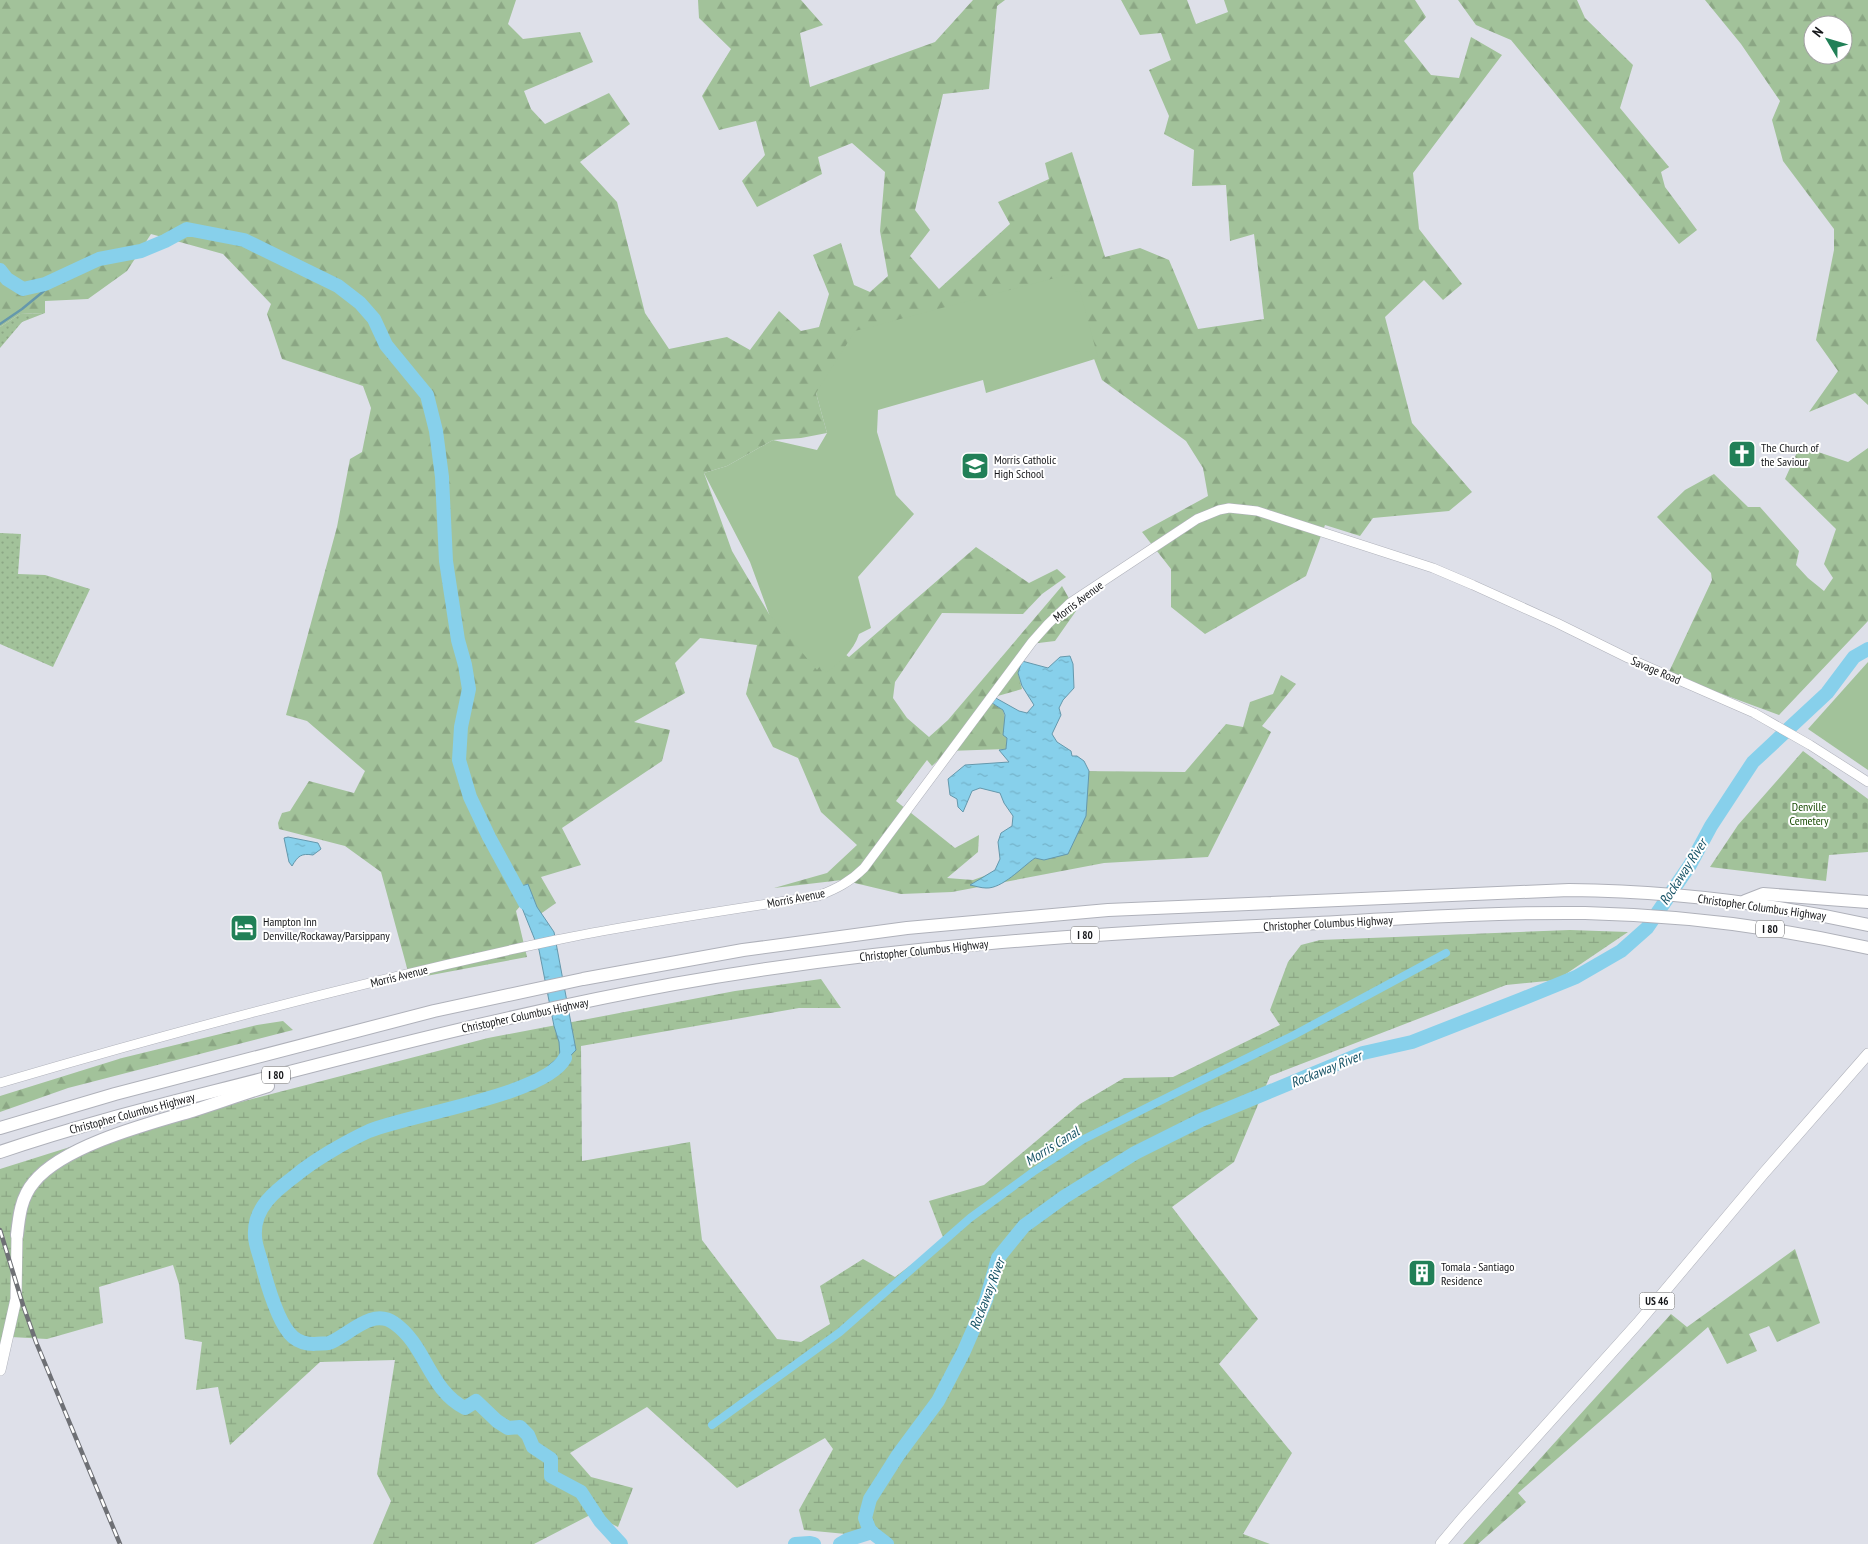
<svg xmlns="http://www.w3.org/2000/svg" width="1868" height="1544" viewBox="0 0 1868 1544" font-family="'PT Sans Narrow',sans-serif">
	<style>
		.grass { fill: url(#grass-dots) }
		.forest { fill: url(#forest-firs); fill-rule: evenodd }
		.wetland { fill: url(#wetland-marsh) }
		.cemetery { fill: url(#cemetery-stones) }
		.park { fill: #a2c29a }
		.water { fill: url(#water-ripples); stroke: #6598ac }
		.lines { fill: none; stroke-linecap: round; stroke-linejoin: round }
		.stream { stroke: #6598ac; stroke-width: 2.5 }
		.canal { stroke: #87d0eb; stroke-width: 8 }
		.river { stroke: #87d0eb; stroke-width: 14 }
		.tertiary-casing { stroke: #afb1ba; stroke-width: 10 }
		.primary-casing { stroke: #afb1ba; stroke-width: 12 }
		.motorway-casing { stroke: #afb1ba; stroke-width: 14 }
		.tertiary { stroke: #fff; stroke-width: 9 }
		.primary { stroke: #fff; stroke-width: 11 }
		.motorway { stroke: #fff; stroke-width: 12 }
		.rail-casing { stroke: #6e7075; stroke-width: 4.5 }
		.rail { stroke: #fff; stroke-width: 2.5; stroke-dasharray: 8; stroke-linecap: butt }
		.labels { text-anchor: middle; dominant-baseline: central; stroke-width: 4; stroke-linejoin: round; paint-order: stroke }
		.shield { fill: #fff; stroke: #5c5d5f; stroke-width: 1 }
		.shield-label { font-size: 11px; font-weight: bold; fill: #16171a }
		.poi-label { font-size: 12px; fill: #16171a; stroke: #fff; text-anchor: start }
		.street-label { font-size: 12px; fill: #16171a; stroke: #fff }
		.park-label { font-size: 12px; fill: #184b04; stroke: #fff }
		.water-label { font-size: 14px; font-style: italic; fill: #175366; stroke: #fff }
	</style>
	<defs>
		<pattern id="grass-dots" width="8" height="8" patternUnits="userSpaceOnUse" patternTransform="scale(1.25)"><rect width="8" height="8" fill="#a2c29a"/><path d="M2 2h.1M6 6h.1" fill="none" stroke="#8ba684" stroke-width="1.8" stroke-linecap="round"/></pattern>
		<pattern id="forest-firs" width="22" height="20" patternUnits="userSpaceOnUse" patternTransform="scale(1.25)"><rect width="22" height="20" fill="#a2c29a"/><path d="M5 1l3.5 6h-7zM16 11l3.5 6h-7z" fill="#8ba684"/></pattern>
		<pattern id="wetland-marsh" width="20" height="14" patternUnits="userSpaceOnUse" patternTransform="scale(1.25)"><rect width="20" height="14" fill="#a2c29a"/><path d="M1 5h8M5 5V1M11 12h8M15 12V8" fill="none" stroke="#8ba684"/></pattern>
		<pattern id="cemetery-stones" width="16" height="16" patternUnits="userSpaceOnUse" patternTransform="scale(1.25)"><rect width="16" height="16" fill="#a2c29a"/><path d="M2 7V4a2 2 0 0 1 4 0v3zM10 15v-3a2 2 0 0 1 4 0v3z" fill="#8ba684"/></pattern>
		<pattern id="water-ripples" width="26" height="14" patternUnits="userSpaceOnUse" patternTransform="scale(1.25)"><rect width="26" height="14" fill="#87d0eb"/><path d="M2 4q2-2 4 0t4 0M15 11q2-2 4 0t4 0" fill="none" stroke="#74b2c9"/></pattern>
	</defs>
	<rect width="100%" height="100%" fill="#dee0e9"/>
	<g class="grass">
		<path d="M45,313L22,322L0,348V327L20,314Z"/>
		<path d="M0,533L21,534L18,574L45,575L90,589L53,667L0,644Z"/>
	</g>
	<g class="forest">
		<path d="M0,0H516L508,24L523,39L580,32L593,62L524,91L531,109L545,124L609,93L630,124L580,162L617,202L645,313L669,349L727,337L750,350L779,311L801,331L819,327L829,294L813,255L841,243L854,285L870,292L888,276L880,231L885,172L852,143L818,157L822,174L757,207L742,181L765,155L756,121L719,130L702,96L731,49L699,18L698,0H801L823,25L800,33L810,87L935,42L973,0H1005L997,6L989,89L943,94L915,210L930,230L910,256L939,289L1010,224L998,202L1049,179L1045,163L1072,152L1105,257L1140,248L1169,260L1198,329L1264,319L1254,234L1230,241L1226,185L1192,186L1194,150L1164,134L1169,116L1149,70L1171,60L1161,33L1140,35L1121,0H1187L1196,24L1228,12L1224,0H1415L1426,17L1404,41L1431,75L1459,78L1471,37L1502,55L1413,173L1419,229L1462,284L1443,300L1424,280L1385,317L1412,423L1472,492L1449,511L1373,518L1360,536L1325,525L1306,576L1205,634L1171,607V569L1142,532L1208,496L1203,468L1186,441L1102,380L1090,348L816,393L827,433L801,438L773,440L727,466L704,473L732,551L769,614L835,647L849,657L976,547L1029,583L1057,569L1066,577L1042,594L1023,614L942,613L895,682L893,698L907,718L929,737L948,720L1062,586L1076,611L1055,641L1030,644L1018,673L1022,689L994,697L992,703L1003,710C1007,722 1008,736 1006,749L948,751L932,766L927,760L896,801L955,848L979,835L978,852L947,878L973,880L1001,870L1076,771L1185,772L1226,724L1243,727L1250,702L1273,694L1281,675L1296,684L1262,726L1271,732L1208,857L1104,863L952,892L901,894L842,880L774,888L827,873L857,845L821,812L798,758L773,747L746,694L757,645L700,638L675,663L685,693L634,722L670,730L662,761L562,828L581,865L541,877L556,903L539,915L527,898L516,911L527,957L410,979L381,872L345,846L279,829L278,823L282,813L290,811L309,781L354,793L365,771L307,721L286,715L337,527L350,459L362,452L371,408L363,386L282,359L267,314L271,304L223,254L151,234L127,271L88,299L45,301V313L20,314L0,327Z"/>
		<path d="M1458,0H1577L1585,18L1633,65L1620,108L1669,167L1661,172L1665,187L1697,230L1679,244L1511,40L1476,25Z"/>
		<path d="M1705,0H1868V405L1855,393L1809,412L1838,371L1816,340L1834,250V229L1783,161L1772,120L1780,101L1741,44ZM1813,25H1843V55H1813Z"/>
		<path d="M1800,446L1848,462L1868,448V621L1779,715L1668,674L1712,580L1711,573L1657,517L1685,490L1714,474L1748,507H1760L1799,551L1796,565L1808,578L1824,591L1833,578L1824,564L1836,529L1785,479Z"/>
		<path d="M283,1021L293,1030L68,1088L0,1112V1096L122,1058L257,1025Z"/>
		<path d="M1795,1249L1820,1323L1777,1342L1769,1326L1749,1334L1757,1351L1727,1364L1708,1327L1518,1493L1526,1502L1478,1544H1463L1671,1314L1687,1327Z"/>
	</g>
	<path class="wetland" d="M1570,930L1628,932L1557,980L1506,985L1270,1076L1234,1162L1172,1207L1258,1319L1219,1364L1292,1453L1243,1534L1270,1544H887L846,1534L804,1530L799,1510L833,1449L825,1438L737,1488L647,1407L570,1453L591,1477L633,1488L618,1527L592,1514L534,1544H373L391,1501L377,1474L395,1360L320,1362L230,1445L218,1387L196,1390L202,1342L185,1339L179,1284L173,1265L99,1287L103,1323L47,1339L11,1337L0,1353V1169L89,1141L488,1038L735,991L821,979L841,1008H799L581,1046L582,1161L690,1142L702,1240L777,1339L801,1342L830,1324L820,1286L863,1259L895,1277L944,1240L929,1201L984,1185L1080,1104L1124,1078L1173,1077L1280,1025L1270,1010L1288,962L1301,945L1320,940Z"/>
	<path class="cemetery" d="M1803,751L1868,799V852L1829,855L1826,881L1710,867L1738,825Z"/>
	<g class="park">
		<path d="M1070,274L1076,292L1080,291L1098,358L986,393L983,380L878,410L877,432L896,495L914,514L858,577L871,628L859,634C853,652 840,662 826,673L820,666L817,670L769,614L750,562L704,473L727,466L773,440L817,450L827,433L816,393L855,331Z"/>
		<path d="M1868,662V770L1808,729Z"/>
	</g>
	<g class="water">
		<path d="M1070,656L1073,664L1074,688L1063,700L1059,708L1061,715L1052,734L1057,742L1071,751L1072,756H1077L1084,761L1089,771L1086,816L1068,854L1044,860L1035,858C1022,867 1002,889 986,888C981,888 975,886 970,885L995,870L1000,859L998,842L1001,833L1012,826L1013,816L1004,803L1000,793L980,788L972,791L963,812L958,807L957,799L950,795L948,779L965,765L1009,762L999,750L1006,749L1007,738L1003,735L1005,715L1003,710L992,703L994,697L1019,711L1027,713L1034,705L1022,686L1018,673L1022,661L1048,668L1060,657Z"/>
		<path d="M288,837L318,843L321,849L313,855C301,853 298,856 292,866L289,862L284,838Z"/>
		<path d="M528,884L537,907L554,932L576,1050L555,1072L548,1066L560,1056L559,1042L554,1026L539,950L514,888Z"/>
	</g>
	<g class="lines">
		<path class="stream" d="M0,324L22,309L67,272"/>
		<path class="canal" d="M712,1425L840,1332L970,1218L1033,1172L1084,1139L1194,1084L1294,1035L1446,953"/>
		<g class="river">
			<path d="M0,270L7,279L23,289L45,284L99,259L141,251L165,241L187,229L244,240L338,286L360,303L374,319L386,345L427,395L436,431L442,477L446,561L458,640L465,665L469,689L461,727L459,760L470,797L489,837L525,903"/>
			<path d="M565,1058C546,1095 410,1114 369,1131C347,1141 314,1160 295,1176C275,1191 253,1208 255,1236C255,1245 260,1256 262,1265C267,1284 278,1324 293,1337C299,1342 307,1344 314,1344C319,1343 325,1344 329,1343C348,1336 372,1307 394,1323C426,1345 429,1390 465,1408L476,1401L497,1421L508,1428L520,1427L528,1435L533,1447L551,1459V1476L581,1492L600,1521L621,1544"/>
			<path d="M795,1544L810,1543L814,1544"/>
			<path d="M840,1544L847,1540L872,1532"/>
			<path d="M887,1544L870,1531L865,1518L870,1499L898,1455L938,1401L964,1351L986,1300L998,1258L1024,1226L1064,1197L1135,1153L1201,1120L1363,1053L1412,1042L1522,999L1576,977L1621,951L1647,928L1690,865L1711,826L1753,762L1827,693L1854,657L1868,649"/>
		</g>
		<defs>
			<path id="tertiary" d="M0,1083C183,1029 369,980 556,940C643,922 731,910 818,896C836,889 850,882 864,868L1032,642L1048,624L1070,603L1197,519L1219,510L1229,508L1257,511L1433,568L1473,585L1557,623L1628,658L1754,713L1810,745L1868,782"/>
			<g id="primary">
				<path d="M0,1370L16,1299L17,1235"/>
				<path d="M1441,1544L1462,1519L1638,1323L1763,1174L1868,1054"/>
			</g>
			<g id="motorway">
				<path d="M1745,901L1763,894L1868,902"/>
				<path d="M0,1128L115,1094L434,1011L583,979L743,950L907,928L1108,910L1569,890C1670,891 1769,903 1868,925"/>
				<path d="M0,1152C87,1122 177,1101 266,1078C401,1043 537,1009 674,984C881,947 1090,933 1299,924C1394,919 1490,912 1585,913C1680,915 1775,927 1868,948"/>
				<path d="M17,1235C19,1216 21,1197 34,1182C63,1146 147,1124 192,1111C217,1103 242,1094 268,1086"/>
			</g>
		</defs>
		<use href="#tertiary" class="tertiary-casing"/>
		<use href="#primary" class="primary-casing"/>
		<use href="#motorway" class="motorway-casing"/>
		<use href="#tertiary" class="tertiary"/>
		<use href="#primary" class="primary"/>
		<use href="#motorway" class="motorway"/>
		<defs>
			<path id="rail" d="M0,1230L23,1305L36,1342L120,1544"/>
		</defs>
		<use href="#rail" class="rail-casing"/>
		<use href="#rail" class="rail"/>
	</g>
	<defs>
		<symbol id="church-square" viewBox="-11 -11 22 22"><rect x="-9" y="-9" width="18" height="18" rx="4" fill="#218057" stroke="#fff"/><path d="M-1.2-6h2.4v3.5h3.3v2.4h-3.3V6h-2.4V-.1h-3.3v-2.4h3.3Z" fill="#fff"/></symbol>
		<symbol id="school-square" viewBox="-11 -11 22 22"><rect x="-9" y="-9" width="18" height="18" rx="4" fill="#218057" stroke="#fff"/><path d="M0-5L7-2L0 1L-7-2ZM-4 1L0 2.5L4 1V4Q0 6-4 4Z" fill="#fff"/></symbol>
		<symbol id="hotel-square" viewBox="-11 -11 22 22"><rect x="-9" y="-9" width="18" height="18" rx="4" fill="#218057" stroke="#fff"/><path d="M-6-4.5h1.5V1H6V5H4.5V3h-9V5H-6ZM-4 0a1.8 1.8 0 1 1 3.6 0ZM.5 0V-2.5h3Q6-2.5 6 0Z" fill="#fff"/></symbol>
		<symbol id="building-square" viewBox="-11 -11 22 22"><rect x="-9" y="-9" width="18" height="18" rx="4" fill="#218057" stroke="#fff"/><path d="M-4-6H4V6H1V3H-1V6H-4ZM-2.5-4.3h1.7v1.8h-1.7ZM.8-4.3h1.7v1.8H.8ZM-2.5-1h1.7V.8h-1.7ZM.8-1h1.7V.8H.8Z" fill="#fff"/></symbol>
	</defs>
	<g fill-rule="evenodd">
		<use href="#church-square" x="1726" y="438" width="32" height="32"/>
		<use href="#school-square" x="959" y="450" width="32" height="32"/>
		<use href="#hotel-square" x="228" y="912" width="32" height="32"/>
		<use href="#building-square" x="1406" y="1257" width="32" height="32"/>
	</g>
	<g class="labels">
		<g class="shield">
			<rect x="1756" y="920.5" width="28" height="17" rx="4"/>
			<rect x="1071" y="926.5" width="28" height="17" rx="4"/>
			<rect x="262" y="1066.5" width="28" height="17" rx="4"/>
			<rect x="1639.5" y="1292.5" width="35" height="17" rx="4"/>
		</g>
		<g class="shield-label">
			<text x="1770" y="929">I 80</text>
			<text x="1085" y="935">I 80</text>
			<text x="276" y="1075">I 80</text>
			<text x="1657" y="1301">US 46</text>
		</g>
		<g class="poi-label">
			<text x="1761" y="447">The Church of<tspan x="1761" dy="14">the Saviour</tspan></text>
			<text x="994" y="459">Morris Catholic<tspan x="994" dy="14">High School</tspan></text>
			<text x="263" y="921">Hampton Inn<tspan x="263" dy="14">Denville/Rockaway/Parsippany</tspan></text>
			<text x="1441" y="1266">Tomala - Santiago<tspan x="1441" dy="14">Residence</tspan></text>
		</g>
		<g class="street-label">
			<text transform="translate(1078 601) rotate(-37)">Morris Avenue</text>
			<text transform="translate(1656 670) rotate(23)">Savage Road</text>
			<text transform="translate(796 898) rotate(-11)">Morris Avenue</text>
			<text transform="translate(1762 907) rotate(8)">Christopher Columbus Highway</text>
			<text transform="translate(1328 923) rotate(-3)">Christopher Columbus Highway</text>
			<text transform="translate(924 950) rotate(-6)">Christopher Columbus Highway</text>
			<text transform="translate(399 976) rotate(-14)">Morris Avenue</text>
			<text transform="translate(525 1015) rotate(-12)">Christopher Columbus Highway</text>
			<text transform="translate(132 1113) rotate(-15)">Christopher Columbus Highway</text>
		</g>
		<g class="park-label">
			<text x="1809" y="806">Denville<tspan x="1809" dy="14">Cemetery</tspan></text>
		</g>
		<g class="water-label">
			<text transform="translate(1683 872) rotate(-57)">Rockaway River</text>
			<text transform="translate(1326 1069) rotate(-22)">Rockaway River</text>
			<text transform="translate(1052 1146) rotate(-32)">Morris Canal</text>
			<text transform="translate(987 1294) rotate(-69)">Rockaway River</text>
		</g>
	</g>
	<g transform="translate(1828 40) rotate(308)"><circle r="24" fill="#ffffff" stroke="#a2a2a3"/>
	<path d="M0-4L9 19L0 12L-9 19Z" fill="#218057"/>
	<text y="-8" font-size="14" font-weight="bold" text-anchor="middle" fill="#16171a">N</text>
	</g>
</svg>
